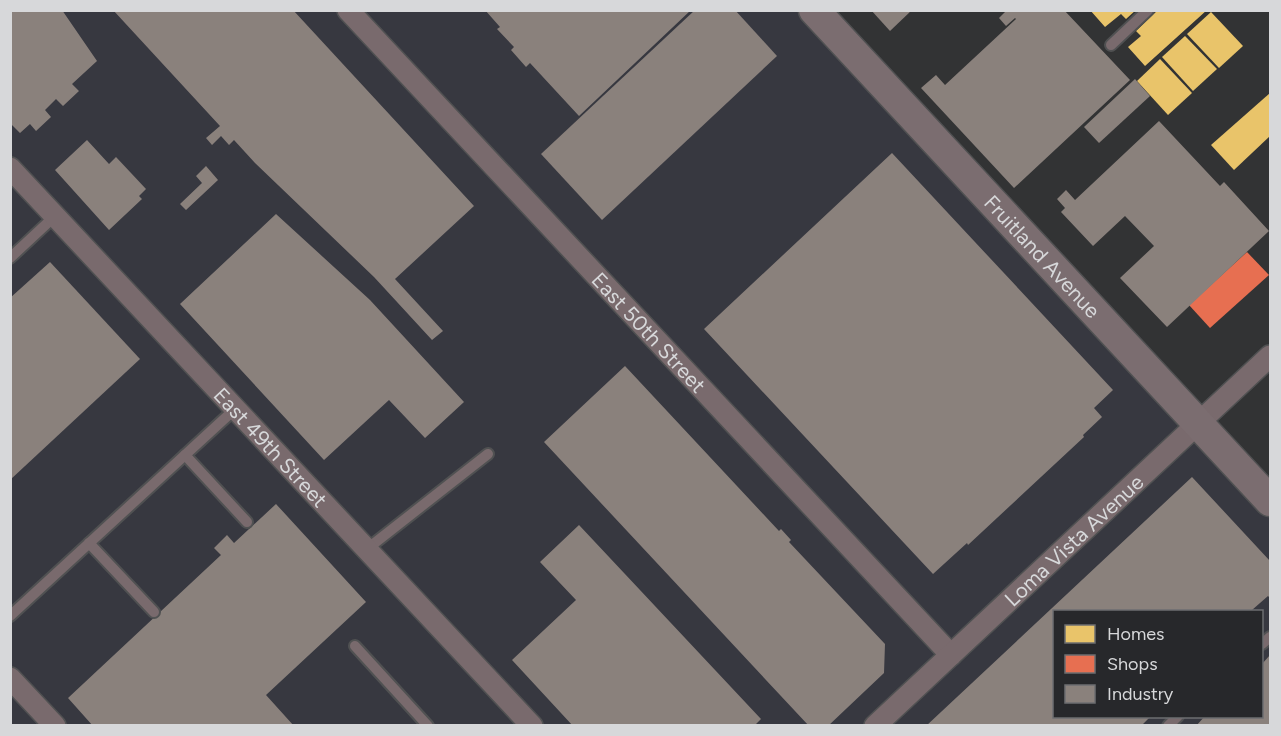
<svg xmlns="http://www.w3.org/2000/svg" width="1281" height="736" viewBox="0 0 1281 736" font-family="Figtree,sans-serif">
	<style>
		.built { fill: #373840; fill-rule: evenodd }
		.homes { fill: #e9c46a }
		.shops { fill: #e76f51 }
		.industry { fill: #8a817c }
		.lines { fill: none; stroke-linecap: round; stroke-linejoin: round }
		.lane-casing { stroke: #505152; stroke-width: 14 }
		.street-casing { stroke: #505152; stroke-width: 24 }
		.secondary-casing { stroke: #505152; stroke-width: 33 }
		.lane { stroke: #796a6d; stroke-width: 10 }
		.street { stroke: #796a6d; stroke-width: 21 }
		.secondary { stroke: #7b6d70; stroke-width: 30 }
		.labels { text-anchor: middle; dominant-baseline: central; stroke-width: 6; stroke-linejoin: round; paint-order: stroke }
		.street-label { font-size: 21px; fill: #d7d8da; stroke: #27282b }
	</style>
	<rect width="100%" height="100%" fill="#323334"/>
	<path class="built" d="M10,11H815L1270,499V725H11ZM1054,612H1262V716H1054Z"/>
	<g class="homes">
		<path d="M1090,10H1136L1126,19L1121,14L1105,27Z"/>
		<path d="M1158,10H1207L1145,66L1128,47L1141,36L1136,31Z"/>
		<path d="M1211,12L1243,46L1219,68L1187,34Z"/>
		<path d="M1185,36L1217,69L1193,91L1162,57Z"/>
		<path d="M1160,59L1192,93L1168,115L1137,81Z"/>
		<path d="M1270,93V136L1234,170L1211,145Z"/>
	</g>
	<path class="shops" d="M1247,252L1269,275L1210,328L1189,305Z"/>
	<g class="industry">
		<path d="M10,10H62L97,61L72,84L79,91L63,106L56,99L45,110L51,117L36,131L30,124L20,133L10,123Z"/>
		<path d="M113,10H293L474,206L395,279L443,331L432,340L374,277L255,163L234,140L229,145L221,136L212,145L206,138L220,126Z"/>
		<path d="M485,10H691L579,116L530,63L526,67L511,50L514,47L497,29L500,27Z"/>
		<path d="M695,10H735L777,56L602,220L541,154Z"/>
		<path d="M871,10H912L890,31Z"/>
		<path d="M1007,10H1064L1130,80L1014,188L921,88L936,75L945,85L1016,19L1015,18L1006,26L999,18Z"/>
		<path d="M1135,79L1150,96L1099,143L1084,127Z"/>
		<path d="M1159,121L1220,186L1224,182L1269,231L1167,327L1120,278L1154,246L1125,216L1093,246L1061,212L1065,208L1057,199L1066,190L1075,200Z"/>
		<path d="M87,140L109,164L116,157L146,189L139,196L142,199L109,230L55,170Z"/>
		<path d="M892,153L1113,390L1094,408L1102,417L1083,435L1084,437L968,545L967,543L933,574L704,329Z"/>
		<path d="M206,166L218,180L186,210L180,204L202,183L196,176Z"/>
		<path d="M276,214L370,300L464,402L425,438L389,400L324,460L180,304Z"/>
		<path d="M50,262L140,359L10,480V298Z"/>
		<path d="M625,366L779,531L781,529L791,540L789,542L885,644L884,673L828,726H809L544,442Z"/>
		<path d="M1192,477L1270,561V598L1268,596L1252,610L1254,612H1054V716H1151L1141,726H926Z"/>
		<path d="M276,504L366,602L266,695L294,726H93L68,698L221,555L214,548L227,535L234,543Z"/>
		<path d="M579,525L761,719L754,726H573L512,660L576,600L540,562Z"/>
		<path d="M1270,655V726H1196L1205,716H1262V664Z"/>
	</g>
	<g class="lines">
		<defs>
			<g id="lane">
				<path d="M1111,45L1148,10"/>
				<path d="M10,258L55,216"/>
				<path d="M185,455L247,522"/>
				<path d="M89,543L154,612"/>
				<path d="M367,549L488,454"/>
				<path d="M10,616L235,409"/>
				<path d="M1262,644L1270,637"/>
				<path d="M355,646L428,726"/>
				<path d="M1168,726L1178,716"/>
			</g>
			<g id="street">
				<path id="s1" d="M348,10L951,655"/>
				<path id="s2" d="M10,168L532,726"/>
				<path d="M10,678L55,726"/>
				<path id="s3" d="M875,726L1270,356"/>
			</g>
			<g id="secondary">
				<path id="s4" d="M814,10L1270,501"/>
			</g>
		</defs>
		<use href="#lane" class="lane-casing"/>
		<use href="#street" class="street-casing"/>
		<use href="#secondary" class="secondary-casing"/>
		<use href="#lane" class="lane"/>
		<use href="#street" class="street"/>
		<use href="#secondary" class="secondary"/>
	</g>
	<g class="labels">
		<g class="street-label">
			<text stroke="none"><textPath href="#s4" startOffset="336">Fruitland Avenue</textPath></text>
			<text stroke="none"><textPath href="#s1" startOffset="441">East 50th Street</textPath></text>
			<text stroke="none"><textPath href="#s2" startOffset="382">East 49th Street</textPath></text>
			<text stroke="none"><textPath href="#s3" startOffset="272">Loma Vista Avenue</textPath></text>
		</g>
	</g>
	<rect width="1281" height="736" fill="none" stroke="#d7d8da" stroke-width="24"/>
	<rect x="1053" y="610" width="210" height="108" fill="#27282b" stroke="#6d6e71" stroke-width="1.5"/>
	<rect x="1065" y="625" width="30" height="18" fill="#e9c46a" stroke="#6d6e71" stroke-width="1.5"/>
	<text x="1107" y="640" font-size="18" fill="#d7d8da">Homes</text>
	<rect x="1065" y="655" width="30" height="18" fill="#e76f51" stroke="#6d6e71" stroke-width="1.5"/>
	<text x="1107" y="670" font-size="18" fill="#d7d8da">Shops</text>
	<rect x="1065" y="685" width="30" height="18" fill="#8a817c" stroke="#6d6e71" stroke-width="1.5"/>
	<text x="1107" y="700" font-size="18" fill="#d7d8da">Industry</text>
</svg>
